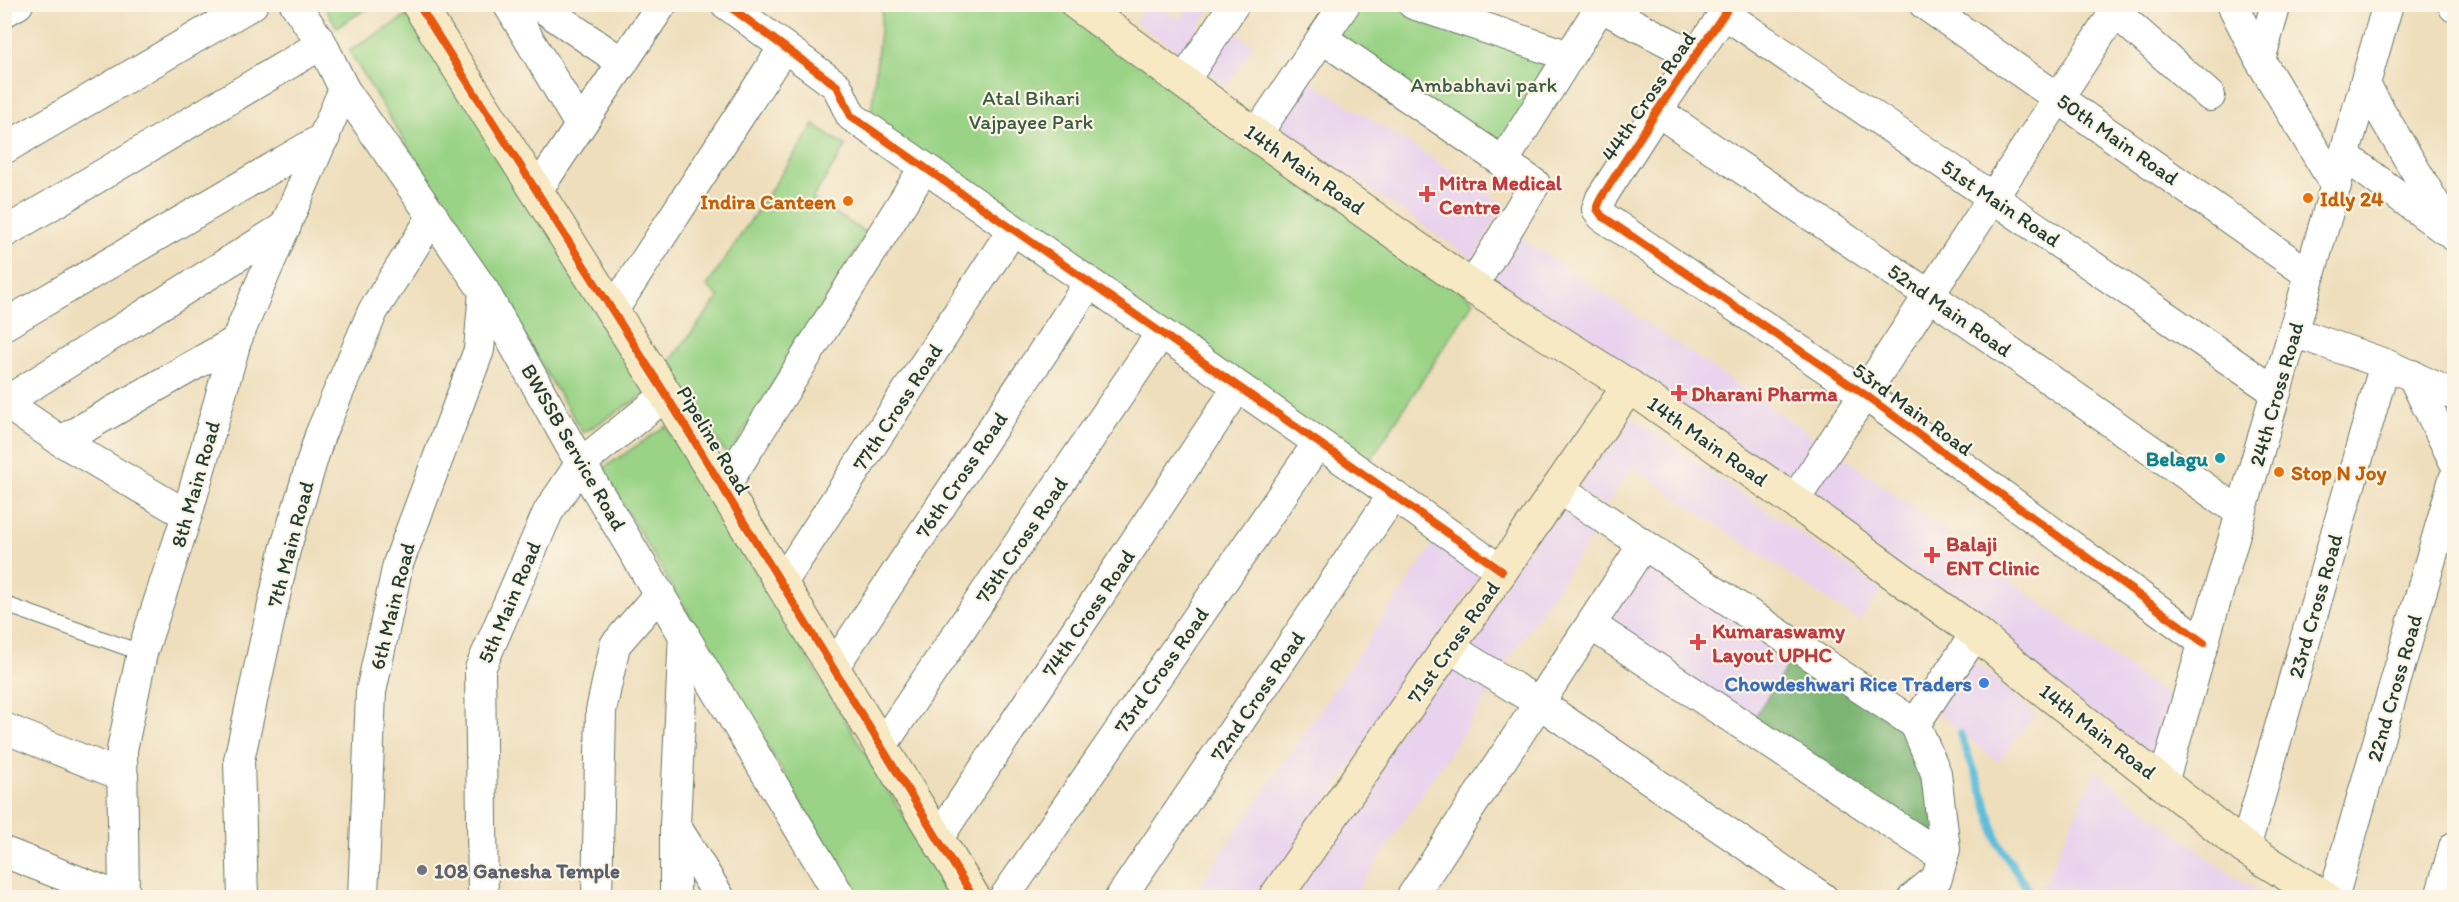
<svg xmlns="http://www.w3.org/2000/svg" width="2459" height="902" viewBox="0 0 2459 902" font-family="Itim,sans-serif">
	<style>
		.built { fill: #e8d2ee }
		.green { fill: #9ad386; stroke: #5c885d; stroke-width: 1.5 }
		.forest { fill: #7bb573; stroke: #4d7954; stroke-width: 1.5 }
		.lines { fill: none; stroke-linecap: round; stroke-linejoin: round }
		.stream { stroke: #5bbdd9; stroke-width: 8 }
		.lane-casing { stroke: #677564; stroke-width: 17 }
		.street-casing { stroke: #677564; stroke-width: 32 }
		.secondary-casing { stroke: #677564; stroke-width: 35 }
		.lane { stroke: #fff; stroke-width: 15 }
		.street { stroke: #fff; stroke-width: 30 }
		.secondary { stroke: #f7e9c3; stroke-width: 33 }
		.cycleway-casing { stroke: #fcf5e5; stroke-width: 11 }
		.cycleway { stroke: #e8590c; stroke-width: 8 }
		.health-dot { fill: #e0444e; stroke: #fcf5e5; stroke-width: 2 }
		.food-dot { fill: #e8710a; stroke: #fcf5e5; stroke-width: 2 }
		.culture-dot { fill: #0f9aa8; stroke: #fcf5e5; stroke-width: 2 }
		.shop-dot { fill: #3f7fe0; stroke: #fcf5e5; stroke-width: 2 }
		.worship-dot { fill: #6b7280; stroke: #fcf5e5; stroke-width: 2 }
		.labels { text-anchor: middle; dominant-baseline: central; stroke-width: 4.5; stroke-linejoin: round; paint-order: stroke }
		.park-label { font-size: 21px; fill: #385b44; stroke: #fcf5e5 }
		.street-label { font-size: 21px; fill: #1f3d34; stroke: #fcf5e5 }
		.health-label { font-size: 21px; font-weight: bold; fill: #be3a42; stroke: #fcf5e5; text-anchor: start }
		.food-label { font-size: 21px; font-weight: bold; fill: #c56008; stroke: #fcf5e5; text-anchor: start }
		.culture-label { font-size: 21px; font-weight: bold; fill: #0d838f; stroke: #fcf5e5; text-anchor: end }
		.shop-label { font-size: 21px; font-weight: bold; fill: #366cbe; stroke: #fcf5e5; text-anchor: end }
		.worship-label { font-size: 21px; font-weight: bold; fill: #5b616d; stroke: #fcf5e5; text-anchor: start }
	</style>
	<rect width="100%" height="100%" fill="#fcf5e5"/>
	<filter id="ink" filterUnits="userSpaceOnUse"><feTurbulence type="fractalNoise" baseFrequency=".0167" numOctaves="2"/><feDisplacementMap in="SourceGraphic" scale="12" xChannelSelector="R" yChannelSelector="G"/><feConvolveMatrix kernelMatrix="1 2 1 2 8 2 1 2 1" color-interpolation-filters="sRGB"/></filter>
	<filter id="wash" filterUnits="userSpaceOnUse"><feTurbulence type="fractalNoise" baseFrequency=".008" numOctaves="4" result="noise"/><feDisplacementMap in="SourceGraphic" scale="24" xChannelSelector="R" yChannelSelector="G"/><feGaussianBlur stdDeviation="1.35" result="paint"/><feColorMatrix in="noise" values="0 0 0 0 0 0 0 0 0 0 0 0 0 0 0 0 0 1.4 0 .05"/><feComposite in="paint" operator="in"/></filter>
	<g filter="url(#wash)">
		<rect width="100%" height="100%" fill="#eedebc"/>
		<g class="built">
			<path d="M1146,5H1156L1180,20L1190,5H1213L1181,53L1135,22Z"/>
			<path d="M1223,25L1254,45L1227,86L1197,66Z"/>
			<path d="M1306,78L1504,204L1473,259L1277,127Z"/>
			<path d="M1513,232L1823,443L1791,489L1485,277Z"/>
			<path d="M1627,415L1882,590L1859,621L1632,467L1605,506L1577,490Z"/>
			<path d="M1836,451L2173,701L2152,760L1806,496Z"/>
			<path d="M1562,501L1599,526L1500,672L1462,645Z"/>
			<path d="M1442,532L1488,564L1261,897L1191,898Z"/>
			<path d="M1646,561L1793,657L1751,723L1604,627Z"/>
			<path d="M1453,655L1495,685L1353,897L1286,898Z"/>
			<path d="M1970,658L2036,714L1998,762L1936,711Z"/>
			<path d="M2095,771L2233,877L2270,897H2042L2039,895Z"/>
		</g>
		<g class="green">
			<path d="M323,5H373L337,27Z"/>
			<path d="M883,5H1063L1474,301L1366,467L870,123Z"/>
			<path d="M1359,5H1393L1556,57L1498,151L1335,39Z"/>
			<path d="M415,11L649,392L583,433L349,51Z"/>
			<path d="M814,125L846,146L812,199L867,233L728,457L667,365L719,297L707,286Z"/>
			<path d="M666,426L953,897H857L602,469Z"/>
		</g>
		<path class="forest" d="M1793,657L1908,733L1927,773L1937,846L1751,723Z"/>
		<g class="lines">
			<path class="stream" d="M1960,734L1983,793L1998,843L2033,898"/>
		</g>
	</g>
	<g filter="url(#ink)">
		<g class="lines">
			<defs>
				<path id="lane" d="M4,604L142,653"/>
				<g id="street">
					<path d="M295,4L322,44L344,89L484,291L574,452L841,898"/>
					<path d="M508,4L580,125"/>
					<path d="M537,4L623,63"/>
					<path d="M726,4L837,86L851,116L1502,571"/>
					<path d="M1413,4L1569,56"/>
					<path d="M1731,4L1657,111L1601,198L1597,209L1602,216L1864,394L2204,643"/>
					<path d="M1924,4L2310,275"/>
					<path d="M2232,4L2260,60L2336,186"/>
					<path d="M2453,4L2454,7"/>
					<path d="M1601,7L1695,56"/>
					<path d="M4,12L18,4"/>
					<path d="M2115,12L2210,96"/>
					<path d="M1725,14L2276,392"/>
					<path d="M1322,38L1535,184L1472,287"/>
					<path d="M2260,60L2276,4"/>
					<path d="M1184,81L1234,4"/>
					<path d="M2365,85L2454,236"/>
					<path d="M1657,111L1929,295L2241,513"/>
					<path d="M1256,135L1345,4"/>
					<path d="M4,149L253,4"/>
					<path d="M2345,156L2445,230"/>
					<path d="M1503,162L1602,4"/>
					<path d="M536,192L662,4"/>
					<path d="M4,233L322,44"/>
					<path d="M612,312L784,47"/>
					<path d="M4,325L325,137"/>
					<path d="M2294,332L2385,364L2454,395"/>
					<path d="M2412,375L2454,461"/>
					<path d="M4,402L61,441L187,515"/>
					<path d="M5,402L286,226"/>
					<path d="M61,441L236,341"/>
					<path d="M723,489L924,168"/>
					<path d="M1560,489L1915,724L1936,773L1945,849L1937,878L1913,898"/>
					<path d="M1794,501L2120,4"/>
					<path d="M781,584L1013,229"/>
					<path d="M1591,625L1943,857"/>
					<path d="M1449,647L1539,703L1823,898"/>
					<path d="M833,668L1089,283"/>
					<path d="M1915,724L1976,633"/>
					<path d="M4,728L123,776"/>
					<path d="M881,747L1161,333"/>
					<path d="M2163,783L2388,4"/>
					<path d="M675,825L720,898"/>
					<path d="M938,838L1238,387"/>
					<path d="M2245,848L2385,364"/>
					<path d="M4,852L121,898"/>
					<path d="M124,898L122,750L142,653L187,515L236,341L344,89"/>
					<path d="M243,898L239,760L285,550L320,435L373,311L433,216"/>
					<path d="M363,898L371,692L398,564L479,350L484,291"/>
					<path d="M483,898L480,669L548,512L581,463L666,395"/>
					<path d="M597,898L601,711L615,645L660,593"/>
					<path d="M675,898V825L684,633"/>
					<path d="M1004,898L1318,443"/>
					<path d="M1120,898L1393,495"/>
					<path d="M1411,898L1643,545"/>
					<path d="M2333,898L2454,479"/>
					<path d="M2440,898L2454,847"/>
				</g>
				<g id="secondary">
					<path d="M418,4L666,395L974,898"/>
					<path d="M1077,4L1256,135L1472,287L1629,386L1794,501L1976,633L2038,685L2245,848L2325,898"/>
					<path d="M1275,898L1629,386"/>
				</g>
			</defs>
			<use href="#lane" class="lane-casing"/>
			<use href="#street" class="street-casing"/>
			<use href="#secondary" class="secondary-casing"/>
			<use href="#lane" class="lane"/>
			<use href="#street" class="street"/>
			<use href="#secondary" class="secondary"/>
			<defs>
				<g id="cycleway">
					<path d="M418,4L666,395L974,898"/>
					<path d="M726,4L837,86L851,116L1502,571"/>
					<path d="M1731,4L1657,111L1601,198L1597,209L1602,216L1864,394L2204,643"/>
				</g>
			</defs>
			<use href="#cycleway" class="cycleway-casing"/>
			<use href="#cycleway" class="cycleway"/>
		</g>
	</g>
	<g class="health-dot">
		<path d="M1424 185h6v6h6v6h-6v6h-6v-6h-6v-6h6z"/>
		<path d="M1676 384h6v6h6v6h-6v6h-6v-6h-6v-6h6z"/>
		<path d="M1929 546h6v6h6v6h-6v6h-6v-6h-6v-6h6z"/>
		<path d="M1695 633h6v6h6v6h-6v6h-6v-6h-6v-6h6z"/>
	</g>
	<g class="food-dot">
		<circle cx="2308" cy="198" r="6"/>
		<circle cx="848" cy="201" r="6"/>
		<circle cx="2279" cy="472" r="6"/>
	</g>
	<circle class="culture-dot" cx="2220" cy="458" r="6"/>
	<circle class="shop-dot" cx="1984" cy="683" r="6"/>
	<circle class="worship-dot" cx="422" cy="870" r="6"/>
	<g class="labels">
		<g class="park-label">
			<text x="1484" y="84">Ambabhavi park</text>
			<text x="1031" y="97">Atal Bihari<tspan x="1031" dy="24">Vajpayee Park</tspan></text>
		</g>
		<g class="street-label">
			<text transform="translate(1648 96) rotate(-56)">44th Cross Road</text>
			<text transform="translate(2118 139) rotate(35)">50th Main Road</text>
			<text transform="translate(1305 169) rotate(35)">14th Main Road</text>
			<text transform="translate(2001 203) rotate(34)">51st Main Road</text>
			<text transform="translate(1950 310) rotate(35)">52nd Main Road</text>
			<text transform="translate(2276 394) rotate(-74)">24th Cross Road</text>
			<text transform="translate(897 407) rotate(-57)">77th Cross Road</text>
			<text transform="translate(1913 409) rotate(36)">53rd Main Road</text>
			<text transform="translate(714 440) rotate(59)">Pipeline Road</text>
			<text transform="translate(1708 441) rotate(35)">14th Main Road</text>
			<text transform="translate(574 447) rotate(60)">BWSSB Service Road</text>
			<text transform="translate(961 475) rotate(-56)">76th Cross Road</text>
			<text transform="translate(195 484) rotate(-74)">8th Main Road</text>
			<text transform="translate(1021 540) rotate(-56)">75th Cross Road</text>
			<text transform="translate(290 544) rotate(-75)">7th Main Road</text>
			<text transform="translate(509 602) rotate(-67)">5th Main Road</text>
			<text transform="translate(392 606) rotate(-76)">6th Main Road</text>
			<text transform="translate(2315 606) rotate(-74)">23rd Cross Road</text>
			<text transform="translate(1088 613) rotate(-56)">74th Cross Road</text>
			<text transform="translate(1453 642) rotate(-55)">71st Cross Road</text>
			<text transform="translate(1161 670) rotate(-55)">73rd Cross Road</text>
			<text transform="translate(2394 688) rotate(-74)">22nd Cross Road</text>
			<text transform="translate(1257 696) rotate(-56)">72nd Cross Road</text>
			<text transform="translate(2098 731) rotate(38)">14th Main Road</text>
		</g>
		<g class="health-label">
			<text x="1439" y="182">Mitra Medical<tspan x="1439" dy="24">Centre</tspan></text>
			<text x="1691" y="393">Dharani Pharma</text>
			<text x="1946" y="543">Balaji<tspan x="1946" dy="24">ENT Clinic</tspan></text>
			<text x="1712" y="630">Kumaraswamy<tspan x="1712" dy="24">Layout UPHC</tspan></text>
		</g>
		<g class="food-label">
			<text x="2320" y="198">Idly 24</text>
			<text x="836" y="201" text-anchor="end">Indira Canteen</text>
			<text x="2291" y="472">Stop N Joy</text>
		</g>
		<g class="culture-label">
			<text x="2208" y="458">Belagu</text>
		</g>
		<g class="shop-label">
			<text x="1972" y="683">Chowdeshwari Rice Traders</text>
		</g>
		<g class="worship-label">
			<text x="434" y="870">108 Ganesha Temple</text>
		</g>
	</g>
	<rect width="2459" height="902" fill="none" stroke="#fcf5e5" stroke-width="24"/>
</svg>
